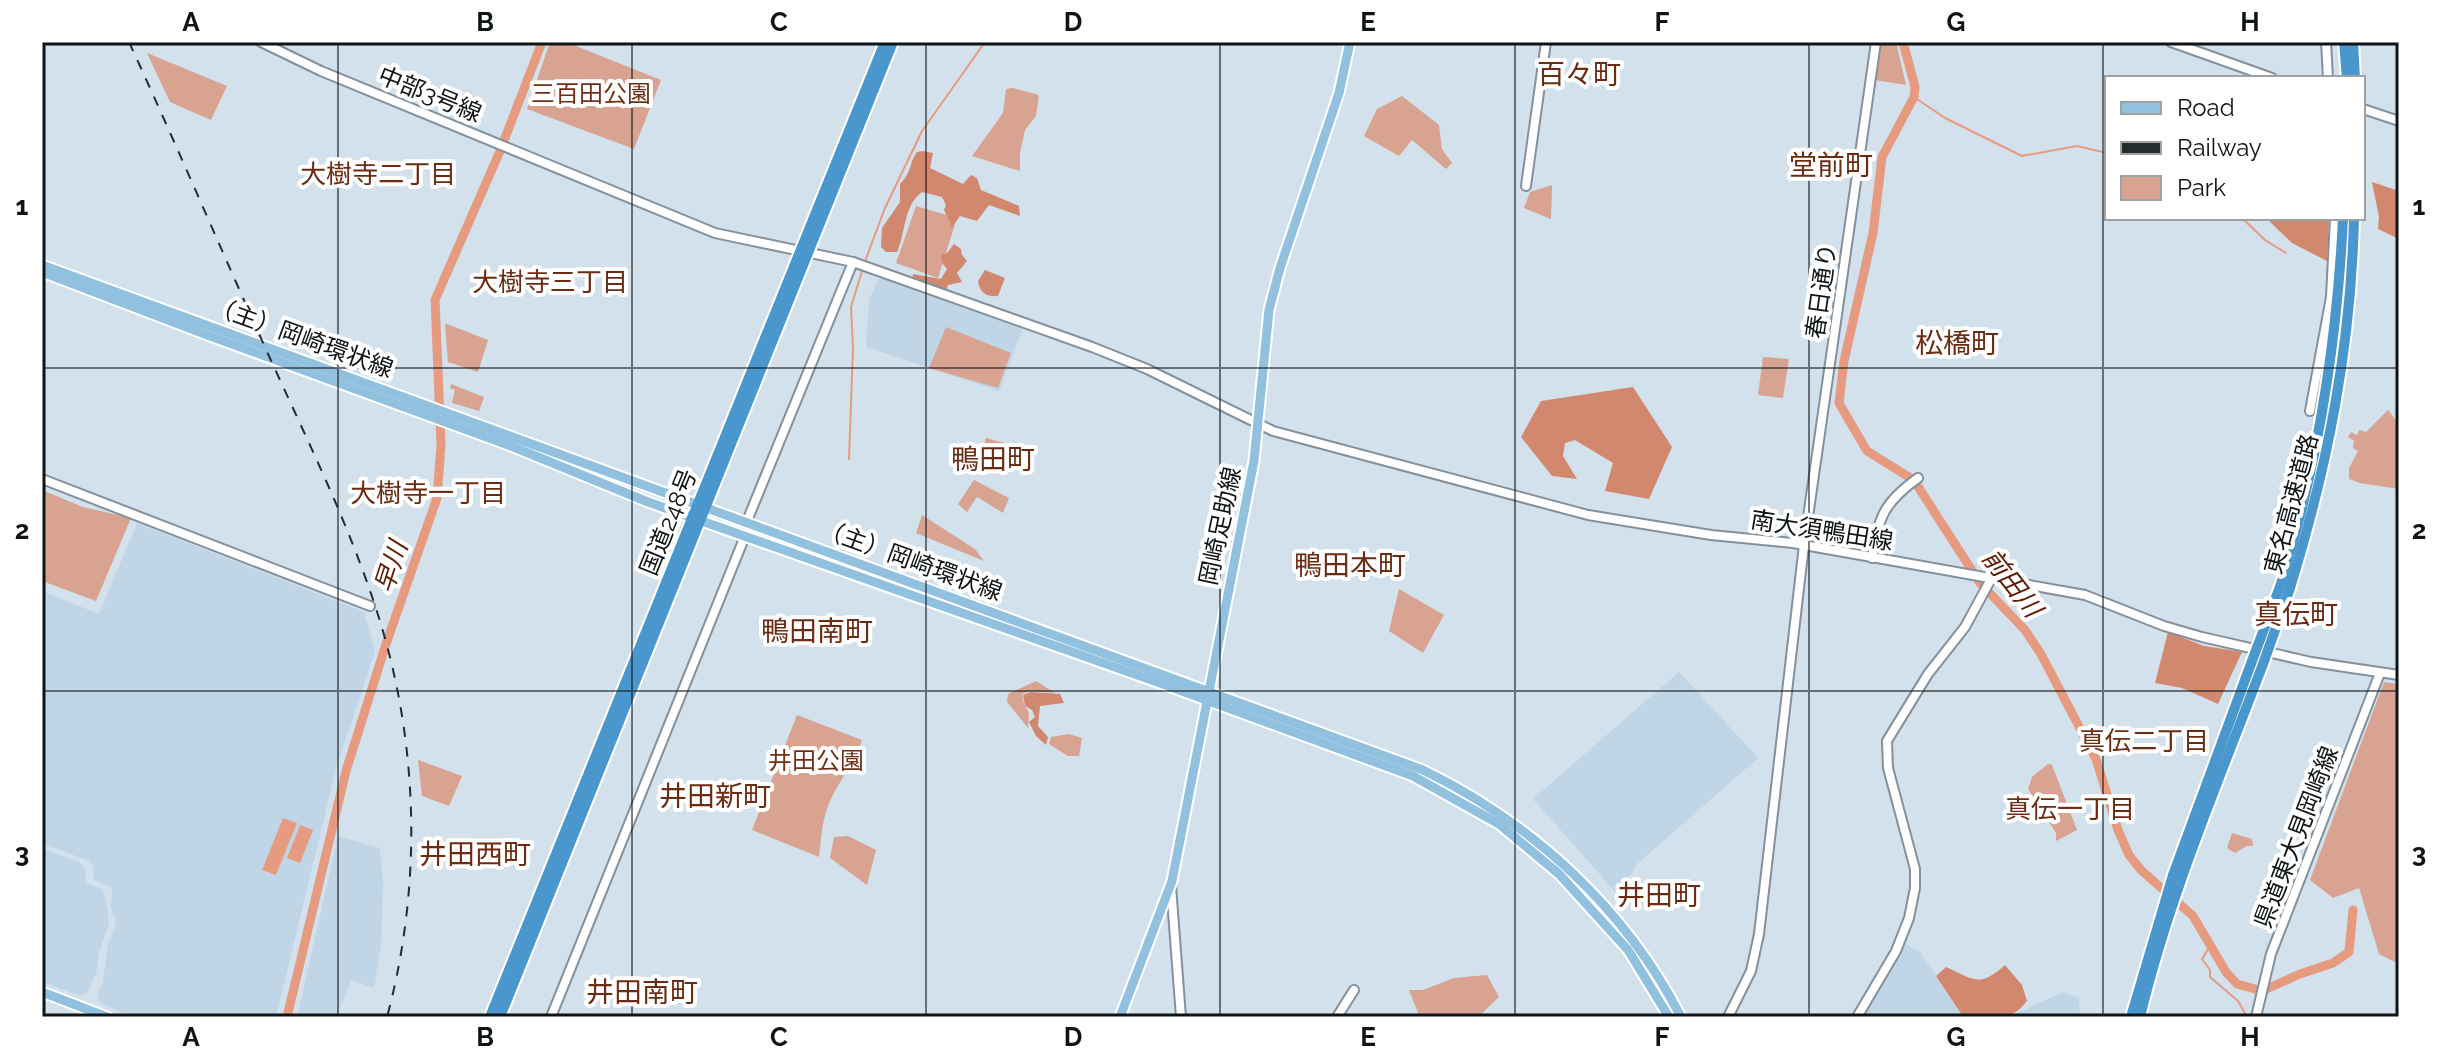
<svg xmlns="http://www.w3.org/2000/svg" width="2441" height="1059" viewBox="0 0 2441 1059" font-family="Raleway,'Noto Sans JP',sans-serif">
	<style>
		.built { fill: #c0d6e6 }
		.green { fill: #d8a390 }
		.forest { fill: #d1886e }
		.water { fill: #e69b81 }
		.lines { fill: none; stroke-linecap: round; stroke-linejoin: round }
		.stream { stroke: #e69b81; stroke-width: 2 }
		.river { stroke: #e69b81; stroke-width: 9 }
		.secondary-casing { stroke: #84919c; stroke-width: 12 }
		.primary-casing { stroke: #fff; stroke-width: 13 }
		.highway-casing { stroke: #fff; stroke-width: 14 }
		.secondary { stroke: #fff; stroke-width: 8 }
		.primary { stroke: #92c1e0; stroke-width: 9 }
		.highway { stroke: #4997cc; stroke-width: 10 }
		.rail { stroke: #252c30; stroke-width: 2; stroke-dasharray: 10 10; stroke-linecap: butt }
		.highway-bridge-casing { stroke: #fff; stroke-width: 14; stroke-linecap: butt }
		.highway-bridge { stroke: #4997cc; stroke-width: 10 }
		.grid { fill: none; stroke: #0f1417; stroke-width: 2; stroke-opacity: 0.55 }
		.labels { text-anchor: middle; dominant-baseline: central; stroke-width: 8; stroke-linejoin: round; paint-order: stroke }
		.park-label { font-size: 24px; fill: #732f16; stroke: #fff }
		.street-label { font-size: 24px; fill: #0f1417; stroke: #fff }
		.neighbourhood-label { font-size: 26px; fill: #6d2b12; stroke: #fff }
		.water-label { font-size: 26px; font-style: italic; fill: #5f1d01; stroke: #fff }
		.quarter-label { font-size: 28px; fill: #6d2b12; stroke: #fff }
		.neatline { fill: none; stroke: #0f1417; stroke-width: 3 }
		.grid-label { font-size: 26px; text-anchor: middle; font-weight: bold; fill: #0f1417 }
	</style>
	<rect width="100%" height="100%" fill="#d2e1ec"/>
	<g class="built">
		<path d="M881,275L1024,326L999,391L866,347L869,299Z"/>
		<path d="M137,523L364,612L375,651L336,769L276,1017H132L102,1004L97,996L103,982L108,945L116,923L111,907L112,888L94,880L93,865L89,861L42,843V591L99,614Z"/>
		<path d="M1679,672L1758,758L1637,864L1619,896L1533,799Z"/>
		<path d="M338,836L380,848L383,881L381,945L374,988L351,980L336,1017H297Z"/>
		<path d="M42,848L79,862L86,870L85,882L102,889L106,901L109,924L99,952L96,976H94L88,992L80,996L42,982Z"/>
		<path d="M1902,942L1920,952L1962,1015L1977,1017H1859Z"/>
		<path d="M2063,992L2079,998L2080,1017H2009Z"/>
	</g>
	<g class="green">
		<path d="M550,42H566L661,80L634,149L527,109Z"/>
		<path d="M1880,42H1896L1906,85L1875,80Z"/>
		<path d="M147,53L227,86L211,120L170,102Z"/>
		<path d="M1013,88L1039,95L1036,116L1025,130L1020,153V171L972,156L1003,113L1006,89Z"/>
		<path d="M1402,96L1439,125L1442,149L1452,163L1446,169L1412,140L1399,156L1364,136L1377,109Z"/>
		<path d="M1552,185L1551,219L1524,208L1530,192Z"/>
		<path d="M916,206L957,218L938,278L896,263Z"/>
		<path d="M447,324L488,340L478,372L448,362L445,325Z"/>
		<path d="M946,327L1011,353L998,388L929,368Z"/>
		<path d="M1763,357L1789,359L1783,398L1758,395Z"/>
		<path d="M451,384L484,397L479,411L452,403L455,390L450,388Z"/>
		<path d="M2388,410L2399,424V489L2360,483L2349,479V468L2358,451L2353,448L2354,441L2348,437L2351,432L2357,435L2359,430L2366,432Z"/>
		<path d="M986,438L1016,446L1013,455L1023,459L1020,464L1010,461L1005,473L979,464Z"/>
		<path d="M974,480L1009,498L1003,513L977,497L967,512L958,504Z"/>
		<path d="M42,490L83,507L131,518L96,601L42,581Z"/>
		<path d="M922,515L975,549L984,561L916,533Z"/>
		<path d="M1399,589L1444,615L1423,653L1389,631Z"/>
		<path d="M1036,681L1055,693L1030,691L1022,694L1024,704L1029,713L1028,728L1007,702L1008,694Z"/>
		<path d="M2384,682L2399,684V964L2379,954L2359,888L2333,898L2310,880Z"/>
		<path d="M797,715L862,740C854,764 840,779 830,801C822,819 821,838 819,857L752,830Z"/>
		<path d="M1069,734L1082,738L1079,756H1068L1049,744L1051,737Z"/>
		<path d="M418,760L462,776L449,806L422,796Z"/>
		<path d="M2048,764L2052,765L2077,830L2056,841V833L2028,789L2032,777Z"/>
		<path d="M2232,833L2252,839L2253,846H2247L2235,853L2227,848Z"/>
		<path d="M848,836L876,850L867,885L830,858L834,837Z"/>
		<path d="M1487,975L1499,997L1478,1017H1417L1418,1013L1409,990H1423L1454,978Z"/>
	</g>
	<g class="forest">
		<path d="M923,151L933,153L930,168L963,184L971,175L977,178L981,190L1019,206L1020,216L989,205L977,221L960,216L952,227L944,210L946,205L942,197L922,192C903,206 906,233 897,252H886L881,247L882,228L900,202V184C913,170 908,165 917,152Z"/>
		<path d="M2372,182L2399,191V239L2378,229L2379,217Z"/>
		<path d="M2266,218H2329L2327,261L2292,243Z"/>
		<path d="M954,244L961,249L962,255L967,261L957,273L962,282L948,285L946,291L912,281L913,274L941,279L947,269L942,263L941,255L947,253Z"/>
		<path d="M985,270L1005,278L998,296C986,297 980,293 978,281Z"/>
		<path d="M1633,387L1672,447L1649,499L1605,491L1613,463L1575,440L1565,443L1563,456L1577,479L1552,476L1521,437L1541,401Z"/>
		<path d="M2168,632L2204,646L2242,652L2218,704L2182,688L2155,683Z"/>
		<path d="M1030,692L1060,694L1064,703L1040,706L1038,726L1048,737L1046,745L1036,736L1029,722L1035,717L1032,710L1025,706L1023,695Z"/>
		<path d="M2005,965L2022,985L2027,1001C2009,1024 1990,1019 1962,1015L1936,976L1946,967C1975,980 1979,988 2005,965Z"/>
	</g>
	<g class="water">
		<path d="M283,818L297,823L276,875L262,870Z"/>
		<path d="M300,825L313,830L300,863L287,858Z"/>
	</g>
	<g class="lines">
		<g class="stream">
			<path d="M1914,97L1945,118L2022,156L2077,146L2107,153"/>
			<path d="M2242,218L2265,240L2286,253"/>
			<path d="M864,264L885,208L922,131L985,42"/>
			<path d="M849,459L853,348L851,307L862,271"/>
			<path d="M2210,946L2202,959L2210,970V977L2238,1001L2247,1017"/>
		</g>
		<g class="river">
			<path d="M1903,42L1915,87L1914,97L1882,157L1873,233L1844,361L1839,403L1867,451L1909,477L1917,485L1980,583L2025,630L2041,654L2096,759L2118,830L2129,855L2141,870L2193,916L2226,972L2237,984L2262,991L2300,974L2333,963L2349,952L2353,910"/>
			<path d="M287,1017L346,771L386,644L437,498L441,444L435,300L500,151L542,42"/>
		</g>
		<defs>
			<g id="secondary">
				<path d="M261,42L321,71L715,233L853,262L1092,347L1147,369L1273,431L1588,515L1711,535L1793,543L2085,595L2164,626L2202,637L2311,662L2399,675"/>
				<path d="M2171,42L2272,78"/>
				<path d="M2326,42L2328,78"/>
				<path d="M2363,109L2399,121"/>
				<path d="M1526,186L1546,42"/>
				<path d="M2310,411L2331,297L2335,218"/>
				<path d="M42,479L370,606"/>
				<path d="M747,521L853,262"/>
				<path d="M1872,558C1879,517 1883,503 1918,478"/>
				<path d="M1171,886L1181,1017"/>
				<path d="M551,1017L745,536"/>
				<path d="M1337,1017L1354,990"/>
				<path d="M1728,1017L1751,971L1759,934L1804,545L1876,42"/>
				<path d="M1857,1017L1896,951L1909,918L1915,888V869L1888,768L1887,741L1928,674L1965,627L1991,579"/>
				<path d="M2256,1017L2271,954L2380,673"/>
			</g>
			<g id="primary">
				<path d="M42,265L1423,770C1532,823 1625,908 1681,1017"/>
				<path d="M42,272L210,336L511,446L648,502L1160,683L1413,776L1499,824L1559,874L1628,950L1669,1017"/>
				<path d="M42,992L107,1017"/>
				<path d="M1120,1017L1172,881L1254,461L1269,310L1280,268L1339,93L1350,42"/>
			</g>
			<g id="highway">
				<path d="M2344,42L2347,78"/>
				<path d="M2353,42L2355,78"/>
				<path d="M2281,584C2318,464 2337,343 2343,218"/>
				<path d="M2290,588C2328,465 2351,346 2354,218"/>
				<path d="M490,1017L885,42"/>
				<path d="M500,1017L893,42"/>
				<path d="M2131,1017L2173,875L2252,661"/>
				<path d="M2140,1017C2169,896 2219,780 2263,664"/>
			</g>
		</defs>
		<use href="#secondary" class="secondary-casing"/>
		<use href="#primary" class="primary-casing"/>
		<use href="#highway" class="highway-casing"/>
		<use href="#secondary" class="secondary"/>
		<use href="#primary" class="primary"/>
		<use href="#highway" class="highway"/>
		<path class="rail" d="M129,42C177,146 222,252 269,356C308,442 351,528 379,618C419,746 422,887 387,1017"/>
		<defs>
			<g id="highway-bridge">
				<path d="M2252,661L2281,584"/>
				<path d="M2263,664L2290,588"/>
			</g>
		</defs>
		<use href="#highway-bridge" class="highway-bridge-casing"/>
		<use href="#highway-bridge" class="highway-bridge"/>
	</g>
	<path class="grid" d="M338,42V1017M632,42V1017M926,42V1017M1220,42V1017M1515,42V1017M1809,42V1017M2103,42V1017M42,368H2399M42,691H2399"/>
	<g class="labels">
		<g class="park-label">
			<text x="591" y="93">三百田公園</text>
			<text x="816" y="760">井田公園</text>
		</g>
		<g class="street-label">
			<text transform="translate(430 94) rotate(22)">中部3号線</text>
			<text transform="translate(1821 291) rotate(-82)">春日通り</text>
			<text transform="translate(302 337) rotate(20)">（主）岡崎環状線</text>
			<text transform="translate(2291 504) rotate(-75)">東名高速道路</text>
			<text transform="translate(668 522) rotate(-68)">国道248号</text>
			<text transform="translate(1220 526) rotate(-78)">岡崎足助線</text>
			<text transform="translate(1822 530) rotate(9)">南大須鴨田線</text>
			<text transform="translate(911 560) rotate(20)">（主）岡崎環状線</text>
			<text transform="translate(2296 837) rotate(-69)">県道東大見岡崎線</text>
		</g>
		<g class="neighbourhood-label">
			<text x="378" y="174">大樹寺二丁目</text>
			<text x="550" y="282">大樹寺三丁目</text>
			<text x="428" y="493">大樹寺一丁目</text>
			<text x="2144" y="741">真伝二丁目</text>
			<text x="2070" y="809">真伝一丁目</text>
		</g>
		<g class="water-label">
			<text transform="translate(391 567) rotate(-72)">早川</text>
			<text transform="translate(2012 583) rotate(52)">前田川</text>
		</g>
		<g class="quarter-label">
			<text x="1579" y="74">百々町</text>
			<text x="1831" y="165">堂前町</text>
			<text x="1957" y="343">松橋町</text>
			<text x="993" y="459">鴨田町</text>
			<text x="1350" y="565">鴨田本町</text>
			<text x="2296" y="614">真伝町</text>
			<text x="817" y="631">鴨田南町</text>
			<text x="715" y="796">井田新町</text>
			<text x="475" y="854">井田西町</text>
			<text x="1659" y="895">井田町</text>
			<text x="642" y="992">井田南町</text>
		</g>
	</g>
	<rect width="2441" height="1059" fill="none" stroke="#ffffff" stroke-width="88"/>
	<rect x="2105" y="76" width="260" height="144" fill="#ffffff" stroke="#9fa1a2" stroke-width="2"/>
	<rect x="2121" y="102" width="40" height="12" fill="#92c1e0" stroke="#9fa1a2" stroke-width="2"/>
	<text x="2177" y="116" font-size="24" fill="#0f1417">Road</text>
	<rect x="2121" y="142" width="40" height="12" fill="#252c30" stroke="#9fa1a2" stroke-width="2"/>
	<text x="2177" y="156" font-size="24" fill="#0f1417">Railway</text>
	<rect x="2121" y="176" width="40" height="24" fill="#d8a390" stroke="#9fa1a2" stroke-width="2"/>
	<text x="2177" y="196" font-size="24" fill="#0f1417">Park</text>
	<rect x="44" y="44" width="2353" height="971" class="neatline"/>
	<g class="grid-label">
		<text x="191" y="31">A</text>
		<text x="485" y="31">B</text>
		<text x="779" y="31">C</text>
		<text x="1073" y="31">D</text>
		<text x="1368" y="31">E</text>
		<text x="1662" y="31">F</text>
		<text x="1956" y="31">G</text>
		<text x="2250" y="31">H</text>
		<text x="22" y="215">1</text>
		<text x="2419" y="215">1</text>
		<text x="22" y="539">2</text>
		<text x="2419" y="539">2</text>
		<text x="22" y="862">3</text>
		<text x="2419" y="862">3</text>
		<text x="191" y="1046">A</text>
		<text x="485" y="1046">B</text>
		<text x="779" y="1046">C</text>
		<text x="1073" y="1046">D</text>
		<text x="1368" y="1046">E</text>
		<text x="1662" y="1046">F</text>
		<text x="1956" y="1046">G</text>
		<text x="2250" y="1046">H</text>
	</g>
</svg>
